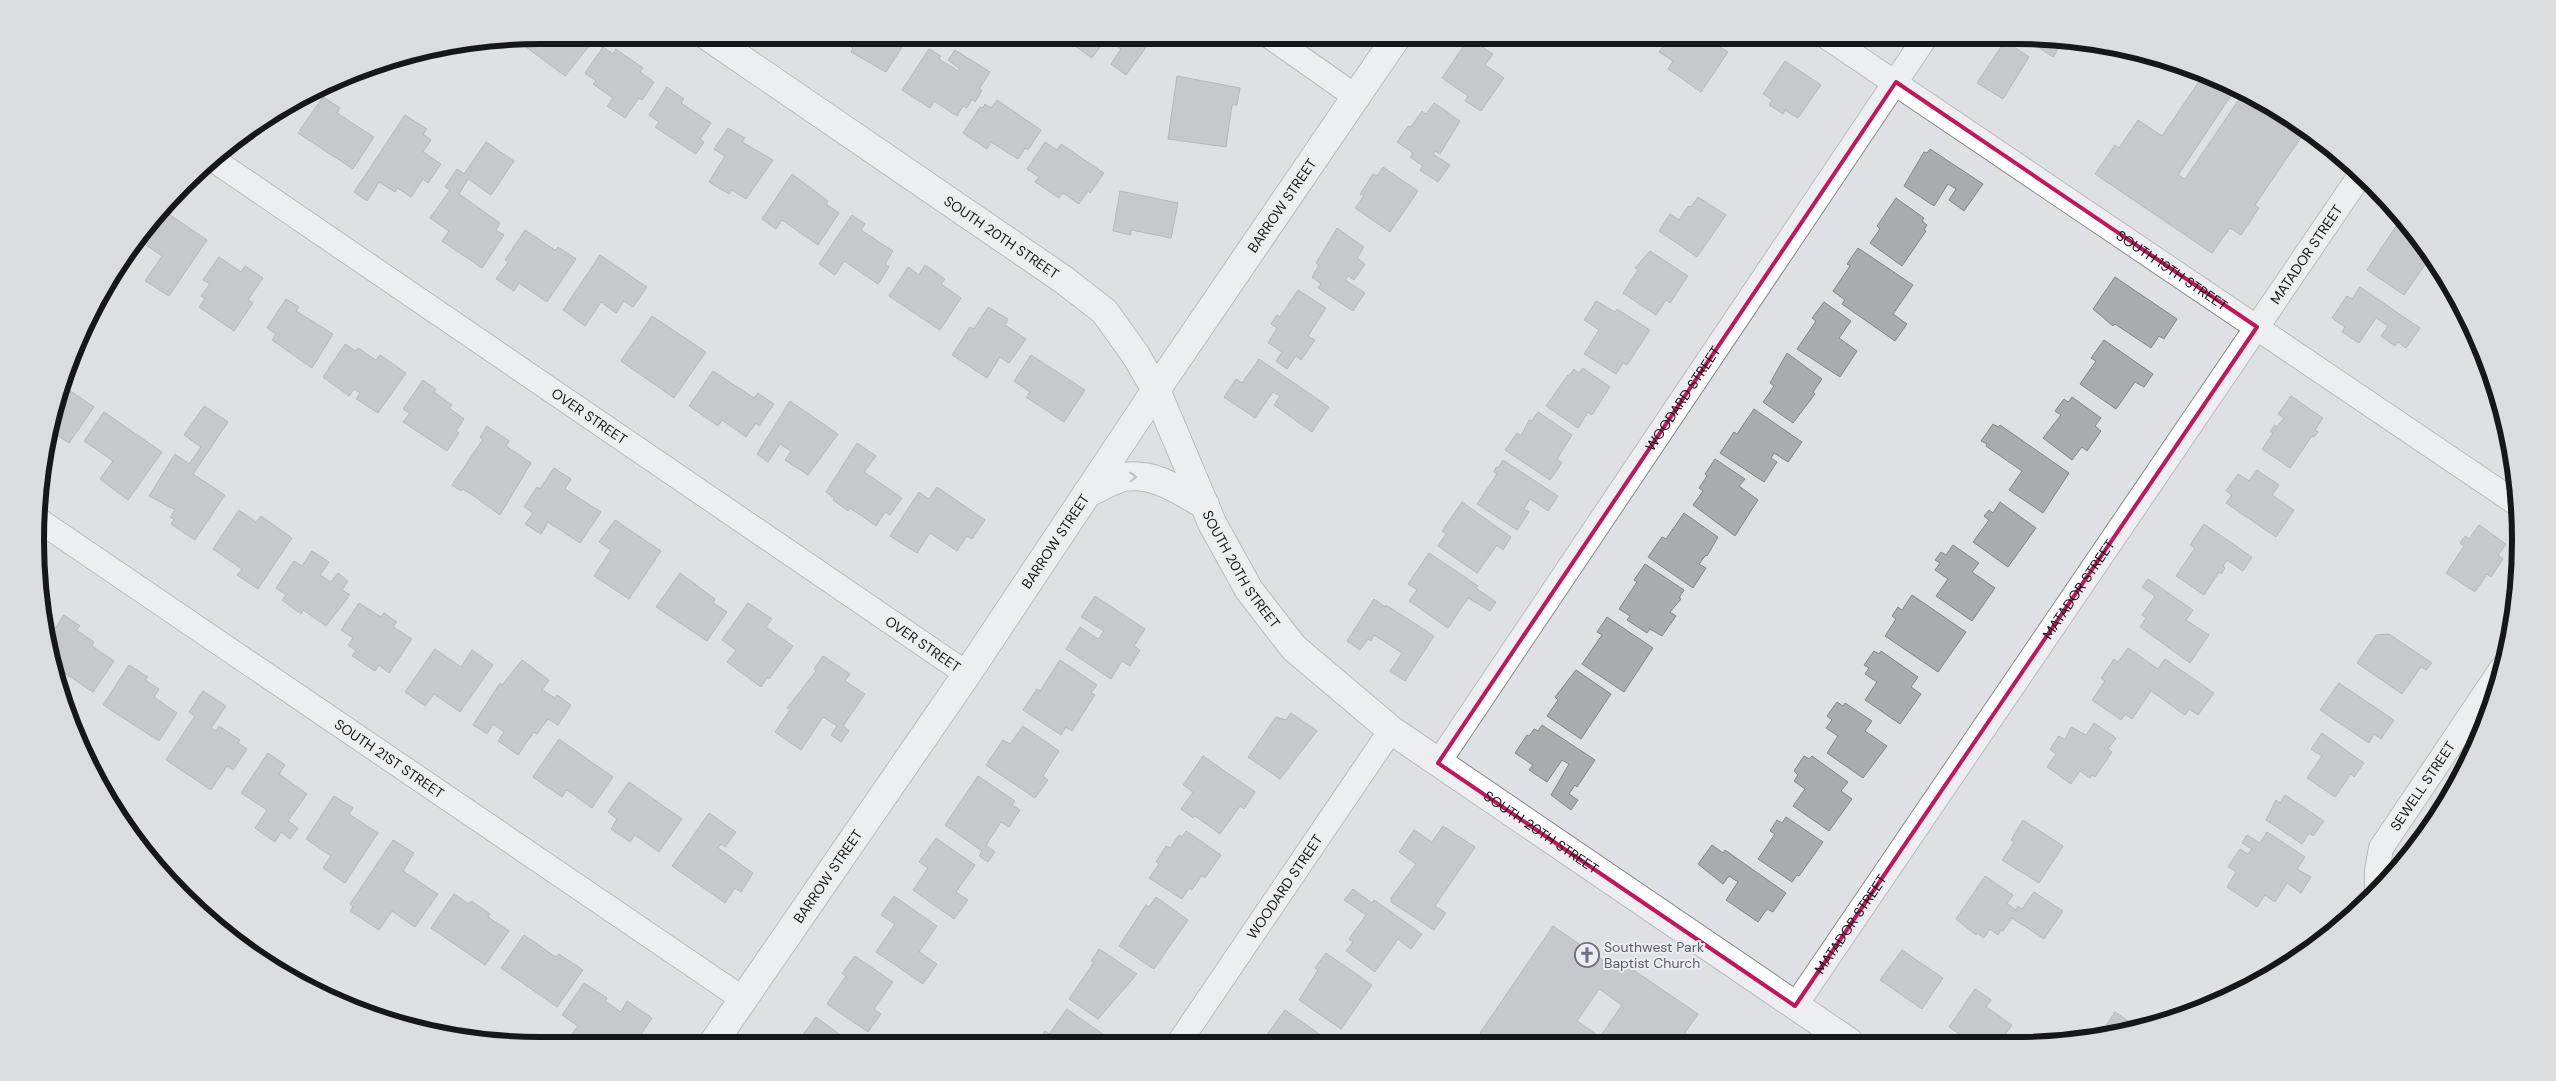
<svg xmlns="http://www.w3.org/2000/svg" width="2556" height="1081" viewBox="0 0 2556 1081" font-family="'DM Sans',sans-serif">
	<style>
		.building { fill: #a9abae; stroke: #838589; fill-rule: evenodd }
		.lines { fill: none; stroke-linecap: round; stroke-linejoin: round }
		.street-casing { stroke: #888b8e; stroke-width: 26 }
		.secondary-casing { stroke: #888b8e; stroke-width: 30 }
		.street { stroke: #fff; stroke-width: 24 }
		.secondary { stroke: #fff; stroke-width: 28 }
		.oneway { stroke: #969797 }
		.marked { fill: none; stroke: #c2185b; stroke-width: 4; stroke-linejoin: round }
		.labels { text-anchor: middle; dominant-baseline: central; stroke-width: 4; stroke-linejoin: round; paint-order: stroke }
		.street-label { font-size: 14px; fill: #161718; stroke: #ebedf1 }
		.worship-label { font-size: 14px; fill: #5b616d; stroke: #ebedf1; text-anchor: start }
		.rim { fill: none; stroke: #161718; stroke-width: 6 }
	</style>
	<rect width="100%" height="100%" fill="#dee0e4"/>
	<g class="building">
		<path d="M540,35H575L590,45L565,76L518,41L521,37Z"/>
		<path d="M849,35H910L886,72L851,52L853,48L844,42Z"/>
		<path d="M1078,35H1155L1126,75L1111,64L1121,49L1106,39L1092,58L1072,44Z"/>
		<path d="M1503,35H1523L1517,44Z"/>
		<path d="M1671,35H1714L1721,40L1717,45L1728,52L1701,92L1668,69L1673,61L1659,52Z"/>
		<path d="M2022,36L2064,40L2053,57Z"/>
		<path d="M1469,38L1493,54L1485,65L1504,78L1481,111L1465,101L1468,96L1442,78Z"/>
		<path d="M2005,41L2029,57L2003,99L1977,83Z"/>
		<path d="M603,47L613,54L616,49L643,68L640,72L654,82L642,100L639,98L625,118L607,106L613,98L593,84L596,81L585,73Z"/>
		<path d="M929,49L941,56L939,59L958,71L960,69L948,60L955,50L990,72L979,89L982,91L975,102L972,99L967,108L963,106L957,116L934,101L930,108L902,90Z"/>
		<path d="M1785,61L1821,85L1798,118L1785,110L1783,114L1769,105L1772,100L1763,94Z"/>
		<path d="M2204,74L2236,88L2178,175L2185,179L2244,92L2268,103L2306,130L2255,205L2259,208L2241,235L2230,228L2212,253L2095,174L2115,145L2119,148L2138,120L2162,136Z"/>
		<path d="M1177,76L1240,88L1237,105H1232L1226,147L1168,139Z"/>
		<path d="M667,87L684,99L681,103L711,123L700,139L704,142L696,154L655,127L659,122L649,115Z"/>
		<path d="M308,94L299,106L292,101Z"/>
		<path d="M323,97L340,108L337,113L374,137L353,169L298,133Z"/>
		<path d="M997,100L1041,130L1028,150L1025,148L1018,159L991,142L987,149L963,133L980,107L983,108L985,104L991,108Z"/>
		<path d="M1434,103L1460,121L1440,154L1435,151L1433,154L1450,165L1438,182L1420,170L1423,166L1410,157L1413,153L1397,142L1408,126L1411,127L1422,111L1426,114Z"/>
		<path d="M405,115L427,129L423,134L431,140L423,152L441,164L428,183L423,179L411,197L397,188L395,192L379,182L367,201L354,192Z"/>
		<path d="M728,128L745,138L742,142L773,160L746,199L732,190L729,194L709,182L725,156L714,149Z"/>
		<path d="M486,142L514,161L491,195L468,179L459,194L500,223L496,230L504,235L482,268L442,241L449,231L430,218L450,190L445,187L457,169L464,174Z"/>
		<path d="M1045,142L1057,150L1061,144L1104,173L1090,193L1088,191L1079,204L1063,193L1059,198L1035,182L1039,177L1027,169Z"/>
		<path d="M1930,149L1983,184L1964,211L1949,200L1956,189L1948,184L1934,206L1904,186L1924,152L1927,153Z"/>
		<path d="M1383,167L1418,191L1390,232L1355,208L1364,196L1360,194L1373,174L1377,176Z"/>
		<path d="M792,174L828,201L826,204L839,213L818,245L782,220L776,229L762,219Z"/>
		<path d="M1120,191L1178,203L1171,238L1131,230V235L1113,231Z"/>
		<path d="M1698,197L1726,215L1697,257L1659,231L1670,214L1679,220L1688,206L1691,207Z"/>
		<path d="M1896,198L1924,218L1922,221L1927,225L1924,230L1926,231L1902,266L1870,243L1880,229L1877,226Z"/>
		<path d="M162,206L169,211L167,213L207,240L169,296L145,281L162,256L143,243L145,240L139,237Z"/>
		<path d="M852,215L865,224L861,230L893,251L885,264L889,267L878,284L844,261L835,275L819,264Z"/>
		<path d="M2398,223L2420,239L2431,256L2404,295L2367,270Z"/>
		<path d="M1337,228L1364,247L1357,258L1365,264L1354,280L1348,276L1345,280L1365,293L1353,311L1318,288L1321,284L1312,277L1319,265L1316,263Z"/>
		<path d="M525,230L555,250L558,247L576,259L547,302L519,283L514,291L496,279L508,262L505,260Z"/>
		<path d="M1858,248L1913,285L1893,314L1907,324L1895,341L1842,304L1845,300L1833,291L1850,266L1847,264Z"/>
		<path d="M1650,251L1688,276L1670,303L1666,300L1656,315L1623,293L1638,270L1635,268Z"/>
		<path d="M600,255L647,287L633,307L624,301L616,313L601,302L585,326L563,310Z"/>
		<path d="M219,257L241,272L245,266L263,278L248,300L253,303L234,331L199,307L205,299L201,296L210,284L203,280Z"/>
		<path d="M925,265L945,279L941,284L961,298L940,330L889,296L908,267L919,275Z"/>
		<path d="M2115,277L2177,319L2164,339L2159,336L2151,348L2115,324L2113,326L2093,309Z"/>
		<path d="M2360,287L2420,328L2406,348L2398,342L2395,346L2381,336L2388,326L2376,318L2359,343L2342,332L2345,327L2332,318L2347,296L2352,299Z"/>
		<path d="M1298,290L1326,308L1308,336L1315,340L1301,360L1296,356L1287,369L1276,361L1282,352L1268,343L1277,328L1271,324L1277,315L1280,317Z"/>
		<path d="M286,299L299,307L296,311L333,334L312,368L272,340L276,334L267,328Z"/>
		<path d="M1596,301L1615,312L1617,309L1650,330L1627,365L1623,363L1616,374L1584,354L1599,330L1584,320Z"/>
		<path d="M1824,302L1851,321L1839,338L1857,351L1840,377L1797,349L1816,321L1812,318Z"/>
		<path d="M988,307L1008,319L1005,325L1026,339L1009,363L1000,357L987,378L952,355L970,327L974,329Z"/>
		<path d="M652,316L706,352L674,398L621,361Z"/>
		<path d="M2104,340L2153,374L2144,387L2135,382L2116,409L2080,384L2096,361L2091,358Z"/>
		<path d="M345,344L356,351L358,348L376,360L380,355L406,373L378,413L356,399L360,393L354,389L349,396L323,377Z"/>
		<path d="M1787,353L1822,379L1813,392L1815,394L1793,423L1763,402L1774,386L1770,383Z"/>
		<path d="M1031,355L1085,390L1064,422L1026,397L1030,392L1014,381Z"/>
		<path d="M1259,359L1329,407L1312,432L1274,405L1280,396L1273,392L1255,418L1224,397L1236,379L1242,383Z"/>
		<path d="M1583,368L1610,387L1592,415L1588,412L1578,428L1546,406L1568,375L1569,376L1574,369L1579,373Z"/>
		<path d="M713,371L754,398L758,393L774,404L759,426L756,423L746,437L722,420L718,426L689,406Z"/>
		<path d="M423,380L436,389L434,392L452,405L449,408L464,419L456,431L459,433L447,451L403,422L410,413L403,409Z"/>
		<path d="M60,384L94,407L69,443L48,429Z"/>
		<path d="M2291,396L2323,418L2315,430L2318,432L2314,437L2312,436L2290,468L2262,449L2273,433L2270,431L2275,425L2277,427L2284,418L2278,414Z"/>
		<path d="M2072,397L2101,418L2095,426L2101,431L2087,451L2082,447L2072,460L2043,438L2061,415L2055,411L2064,399L2068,402Z"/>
		<path d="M790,401L838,434L808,475L785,460L791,451L780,444L768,462L757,454Z"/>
		<path d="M204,406L228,422L193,474L225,495L195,540L171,524L174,519L170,517L175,510L149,496L175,454L189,464L201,447L184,435Z"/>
		<path d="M1754,409L1802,442L1788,462L1774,453L1771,458L1777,462L1764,482L1720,453L1734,432L1737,434Z"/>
		<path d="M104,412L162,452L128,500L100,479L113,461L84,441Z"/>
		<path d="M1538,412L1572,435L1557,459L1562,463L1550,480L1505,450L1517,433L1521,436L1529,420L1532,421Z"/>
		<path d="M1993,424L1998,427L2000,425L2069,473L2043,513L2009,490L2022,471L1986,446L1987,444L1981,441Z"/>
		<path d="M487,426L509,441L506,446L531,463L500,515L471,494L462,489L461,491L452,485L483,439L480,437Z"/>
		<path d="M857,443L876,456L864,472L902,498L890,515L885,512L876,526L850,508L848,511L833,500L834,498L826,492Z"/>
		<path d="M1715,459L1745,479L1739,486L1758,500L1735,536L1693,505L1703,491L1699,488L1707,476L1705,474Z"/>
		<path d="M1503,460L1558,496L1548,511L1530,499L1524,509L1529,512L1517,530L1477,504L1497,474L1494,472L1496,467L1498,468Z"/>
		<path d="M554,468L571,479L565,489L601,512L580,543L548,522L541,534L525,524L533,513L524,507L537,487L540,489Z"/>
		<path d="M2257,470L2279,485L2272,495L2294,510L2276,537L2226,503L2232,495L2226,491L2238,474L2249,481Z"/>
		<path d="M937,487L985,520L972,539L967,536L957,551L930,533L917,553L890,536L919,492L929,499Z"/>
		<path d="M1462,502L1511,537L1503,550L1497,545L1477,573L1438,546L1446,534L1442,531Z"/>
		<path d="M2000,502L2036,528L2008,567L1973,542L1989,520L1984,516L1989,510L1993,513Z"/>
		<path d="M239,510L256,522L261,516L292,538L258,589L237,575L242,569L213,549Z"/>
		<path d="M1684,513L1718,537L1707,556L1706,555L1699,564L1706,568L1693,588L1648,557L1662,537L1666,539Z"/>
		<path d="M615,520L661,551L629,599L594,576L611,550L599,542Z"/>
		<path d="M2204,524L2252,557L2243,571L2227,560L2223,566L2225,568L2221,574L2219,572L2204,595L2176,576L2195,548L2190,545Z"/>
		<path d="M2479,525L2506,544L2498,555L2503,559L2491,577L2487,574L2475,592L2446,573L2464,546L2460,543L2465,536L2469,539Z"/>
		<path d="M1953,545L1979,563L1972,572L1995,588L1972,621L1936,596L1948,579L1935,570L1940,563L1935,560L1941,552L1946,555Z"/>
		<path d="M312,551L329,562L320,575L331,582L338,573L348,581L342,590L350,595L326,626L303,610L301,614L282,600L286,595L276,588L294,561L302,566Z"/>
		<path d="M1429,553L1478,586L1476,588L1496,602L1490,611L1468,598L1448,628L1409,601L1417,590L1408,584Z"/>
		<path d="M1645,564L1684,590L1679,598L1681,599L1670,612L1676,616L1662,636L1650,629L1647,633L1627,620L1630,616L1619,609L1637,582L1634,580Z"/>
		<path d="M680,573L715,599L713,603L727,612L707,641L656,607Z"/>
		<path d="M2148,579L2193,610L2186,620L2209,635L2190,663L2140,627L2146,618L2142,615L2155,596L2142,587Z"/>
		<path d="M1912,595L1966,632L1938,672L1885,636L1896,619L1892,616L1898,607L1902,610Z"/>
		<path d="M1095,596L1145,629L1134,646L1140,650L1130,666L1122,661L1111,679L1066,649L1080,627L1098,639L1104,631L1081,617Z"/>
		<path d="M1374,599L1385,607L1386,605L1434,636L1405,681L1390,671L1402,653L1374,635L1371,641L1368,639L1360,650L1347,641Z"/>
		<path d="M359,603L381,617L384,613L397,622L393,627L412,639L389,673L379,665L375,671L352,656L356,651L348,645L353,638L341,630Z"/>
		<path d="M748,603L772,619L766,627L793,646L769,679L767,678L761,687L727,662L736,650L722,640Z"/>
		<path d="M64,615L80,626L76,630L94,642L92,646L114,661L93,692L51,664L46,642Z"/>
		<path d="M1607,617L1653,648L1624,692L1582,664L1602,635L1597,632Z"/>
		<path d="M2389,634L2432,663L2426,670L2421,667L2402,694L2357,663L2376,635Z"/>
		<path d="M2128,648L2158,669L2165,659L2214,693L2198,715L2189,709L2185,715L2151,691L2132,719L2125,714L2121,720L2092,700L2105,681L2101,678L2114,659L2118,662Z"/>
		<path d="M435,649L461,667L472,650L493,665L460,712L434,694L425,706L405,692Z"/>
		<path d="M1874,651L1879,654L1881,651L1918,677L1911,687L1921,694L1900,724L1865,700L1877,682L1865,674L1869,668L1864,665Z"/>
		<path d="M823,656L850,674L845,681L865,694L843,726L849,731L841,742L831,735L837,726L823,717L801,750L775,732L790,710L787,708L816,671L814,669Z"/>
		<path d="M522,660L549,680L542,690L555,698L557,695L571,705L558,725L548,719L537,734L534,732L518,755L498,741L504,732L493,724L487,734L473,725L500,683L502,685Z"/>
		<path d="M1060,660L1097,685L1091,693L1095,695L1072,731L1066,727L1061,735L1023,710L1037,689L1040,691Z"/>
		<path d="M129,665L148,677L145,680L159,689L154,697L177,713L159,741L103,705Z"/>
		<path d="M1576,670L1611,694L1581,739L1547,716L1558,700L1555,697Z"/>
		<path d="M2339,683L2394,720L2381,739L2374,734L2369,743L2320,710Z"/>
		<path d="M203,691L226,706L211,728L216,731L219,726L240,740L238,743L247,749L233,770L227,766L211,790L166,760L195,716L189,712Z"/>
		<path d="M1837,702L1843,706L1845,703L1872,721L1865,731L1887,746L1863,778L1827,753L1838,736L1826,728L1832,720L1827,716Z"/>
		<path d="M1291,713L1317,731L1280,779L1248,757L1276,717L1286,720Z"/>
		<path d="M2094,723L2116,738L2108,749L2112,752L2095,777L2092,775L2090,778L2080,771L2071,784L2047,767L2056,754L2050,749L2059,736L2065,740L2071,727L2086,735Z"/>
		<path d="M1542,725L1595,760L1577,787L1575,785L1569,794L1578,800L1571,810L1551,795L1569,764L1562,760L1547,782L1529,770L1533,765L1515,753L1527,735L1529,736L1534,729L1538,731Z"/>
		<path d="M1023,726L1059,751L1043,776L1048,780L1035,798L986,765L1003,740L1010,744Z"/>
		<path d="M2322,733L2364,763L2354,777L2351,774L2335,797L2307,778L2322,756L2311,749Z"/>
		<path d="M559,739L613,777L592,808L567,790L562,797L533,777Z"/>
		<path d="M268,753L285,765L279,774L307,794L288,821L298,828L290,839L281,832L275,842L255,828L267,810L241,793Z"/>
		<path d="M1203,756L1255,792L1244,809L1240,806L1220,834L1195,816L1193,818L1181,809L1193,792L1183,785Z"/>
		<path d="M1804,756L1809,759L1812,756L1848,782L1841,791L1852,799L1829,831L1793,806L1805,789L1794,781L1798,775L1794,771Z"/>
		<path d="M978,776L1015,801L1012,805L1020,810L1009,827L1001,822L986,845L995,852L988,862L979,856L982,851L945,825Z"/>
		<path d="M629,782L682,819L659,852L635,835L630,842L611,829L617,819L608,812Z"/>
		<path d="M2285,795L2324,821L2313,836L2309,833L2302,844L2266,820L2276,800L2280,803Z"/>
		<path d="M334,796L353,808L349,814L378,833L345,883L323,868L331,856L306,839Z"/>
		<path d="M709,813L736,832L725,847L721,844L718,848L753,873L741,892L735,888L725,903L672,866Z"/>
		<path d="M1786,817L1823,842L1799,876L1797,875L1792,882L1758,859L1775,834L1770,831L1777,820L1782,823Z"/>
		<path d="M2023,820L2063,846L2039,883L2002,860L2014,842L2011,840Z"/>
		<path d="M1443,826L1475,847L1435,906L1446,913L1434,930L1391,902V898L1416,864L1399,852L1414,830L1432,842Z"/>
		<path d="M1186,831L1221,855L1205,878L1202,875L1192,890L1189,888L1182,899L1149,878L1159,864L1156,862L1166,846L1170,848L1179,835L1182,837Z"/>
		<path d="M2267,832L2305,857L2297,869L2311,877L2301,893L2287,883L2275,902L2265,895L2257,907L2227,887L2236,872L2228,867L2240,849L2248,854L2252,849L2242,843L2247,835L2260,843Z"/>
		<path d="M936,838L975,865L956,892L968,900L954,919L913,890L928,868L919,862Z"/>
		<path d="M393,840L414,853L403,871L438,894L415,927L392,911L379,930L350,911L353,907L350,904Z"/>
		<path d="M1712,845L1723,853L1725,850L1786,893L1773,912L1767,909L1758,922L1726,900L1738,882L1729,876L1723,884L1698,864Z"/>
		<path d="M1985,876L2013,895L2007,904L2016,910L2018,906L2022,909L2034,892L2063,911L2044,939L2012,918L2003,931L2001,930L1998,935L1990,929L1984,938L1977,933L1976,935L1956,919Z"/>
		<path d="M1353,889L1372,903L1374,900L1422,934L1411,949L1398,939L1375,972L1346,951L1353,942L1349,939L1366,915L1344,900Z"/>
		<path d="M454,894L469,904L471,901L490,914L488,917L509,931L485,965L431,928Z"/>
		<path d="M894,896L937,926L919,952L937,964L923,984L876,952L895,924L881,915Z"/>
		<path d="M1156,897L1188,920L1154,969L1119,946L1146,905L1149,907Z"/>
		<path d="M1553,926L1614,968L1619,960L1698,1014L1678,1043H1495L1480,1033ZM1599,989L1622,1005L1600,1037L1577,1021Z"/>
		<path d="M524,935L556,957L559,954L583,970L557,1007L501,968Z"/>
		<path d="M231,939L253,954V955L233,941Z"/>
		<path d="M1099,949L1137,974L1098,1019L1069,999L1094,962L1091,961Z"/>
		<path d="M1902,950L1943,978L1922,1009L1880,980Z"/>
		<path d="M1326,953L1372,985L1341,1029L1299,1000L1318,970L1315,968Z"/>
		<path d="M855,956L893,982L874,1009L881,1014L868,1032L827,1004L846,976L842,973Z"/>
		<path d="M584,983L607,998L605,1001L621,1012L627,1001L652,1018L633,1046H589L572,1034L578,1026L562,1015Z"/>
		<path d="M1975,989L1991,1000L1986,1007L2012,1025L2000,1042H1971L1949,1027Z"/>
		<path d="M1067,1009L1104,1035L1097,1044L1035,1045L1045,1031L1049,1034Z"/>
		<path d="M1285,1010L1322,1036L1317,1044H1267L1263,1040Z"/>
		<path d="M2115,1012L2137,1027L2099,1037Z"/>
		<path d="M816,1017L853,1044L852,1045H806L809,1041L802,1036Z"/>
	</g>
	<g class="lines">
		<defs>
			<g id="street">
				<path d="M1268,35L1356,97"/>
				<path id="s1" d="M1824,35L2519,505"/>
				<path id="s2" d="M211,158L967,674"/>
				<path id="s3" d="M37,519L743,999"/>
				<path id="s4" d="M1438,763L1927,35"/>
				<path id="s5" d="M2377,888V871L2381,848L2502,668"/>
				<path id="s6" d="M1795,1006L2361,174"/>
				<path id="s7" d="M1178,1044L1391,730"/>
			</g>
			<g id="secondary">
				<path id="s8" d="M706,35L1064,280L1104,311L1135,354L1156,390L1212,523L1249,590L1294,648L1391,730L1849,1042"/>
				<path d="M1087,493C1099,488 1112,480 1124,477C1154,472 1180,491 1205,505"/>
				<path id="s9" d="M711,1046L967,674L1156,390L1398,35"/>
			</g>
		</defs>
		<use href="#street" class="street-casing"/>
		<use href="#secondary" class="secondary-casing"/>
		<use href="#street" class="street"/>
		<use href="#secondary" class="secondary"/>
	</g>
	<defs><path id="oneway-chevron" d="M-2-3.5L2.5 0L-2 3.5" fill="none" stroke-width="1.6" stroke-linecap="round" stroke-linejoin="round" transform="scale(1.25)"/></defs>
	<use class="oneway" href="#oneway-chevron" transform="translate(1133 477) rotate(-1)"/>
	<path d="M0 0H2556V1081H0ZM1896,82L2257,327L1795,1006L1438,763Z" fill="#dee0e4" fill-opacity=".55" fill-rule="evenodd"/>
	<path class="marked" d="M1896,82L2257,327L1795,1006L1438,763Z"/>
	<defs>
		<symbol id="church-ring" viewBox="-11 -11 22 22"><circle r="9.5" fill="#ebedf1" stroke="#6b7280" stroke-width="1.5"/><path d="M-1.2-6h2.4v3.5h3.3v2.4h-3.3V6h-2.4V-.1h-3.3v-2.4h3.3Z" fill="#6b7280"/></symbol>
	</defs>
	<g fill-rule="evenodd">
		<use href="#church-ring" x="1573" y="941" width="28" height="28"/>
	</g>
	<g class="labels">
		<g class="street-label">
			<text stroke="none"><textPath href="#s9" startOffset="1016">BARROW STREET</textPath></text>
			<text stroke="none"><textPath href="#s8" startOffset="358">SOUTH 20TH STREET</textPath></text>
			<text stroke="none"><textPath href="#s6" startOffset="909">MATADOR STREET</textPath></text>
			<text stroke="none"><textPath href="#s1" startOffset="420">SOUTH 19TH STREET</textPath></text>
			<text stroke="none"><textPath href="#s4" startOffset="439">WOODARD STREET</textPath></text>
			<text stroke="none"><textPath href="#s2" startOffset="458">OVER STREET</textPath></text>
			<text stroke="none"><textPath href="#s9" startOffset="611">BARROW STREET</textPath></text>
			<text stroke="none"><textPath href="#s8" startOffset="778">SOUTH 20TH STREET</textPath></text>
			<text stroke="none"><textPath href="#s6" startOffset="504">MATADOR STREET</textPath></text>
			<text stroke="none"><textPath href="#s2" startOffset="862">OVER STREET</textPath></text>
			<text stroke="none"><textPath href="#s3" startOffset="426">SOUTH 21ST STREET</textPath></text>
			<text stroke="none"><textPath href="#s5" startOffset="115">SEWELL STREET</textPath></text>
			<text stroke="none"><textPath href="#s8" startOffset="1182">SOUTH 20TH STREET</textPath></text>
			<text stroke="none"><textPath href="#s9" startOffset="206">BARROW STREET</textPath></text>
			<text stroke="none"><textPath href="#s7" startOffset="190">WOODARD STREET</textPath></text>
			<text stroke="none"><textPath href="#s6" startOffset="99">MATADOR STREET</textPath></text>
		</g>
		<g class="worship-label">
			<text x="1604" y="947">Southwest Park<tspan x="1604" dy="16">Baptist Church</tspan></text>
		</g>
	</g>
	<path d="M0 0H2556V1081H0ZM540 44H2016A496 496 0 0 1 2512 540V541A496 496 0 0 1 2016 1037H540A496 496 0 0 1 44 541V540A496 496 0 0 1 540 44Z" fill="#dadce0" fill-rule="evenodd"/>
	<path class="rim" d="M540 44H2016A496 496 0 0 1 2512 540V541A496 496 0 0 1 2016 1037H540A496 496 0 0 1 44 541V540A496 496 0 0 1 540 44Z"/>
</svg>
